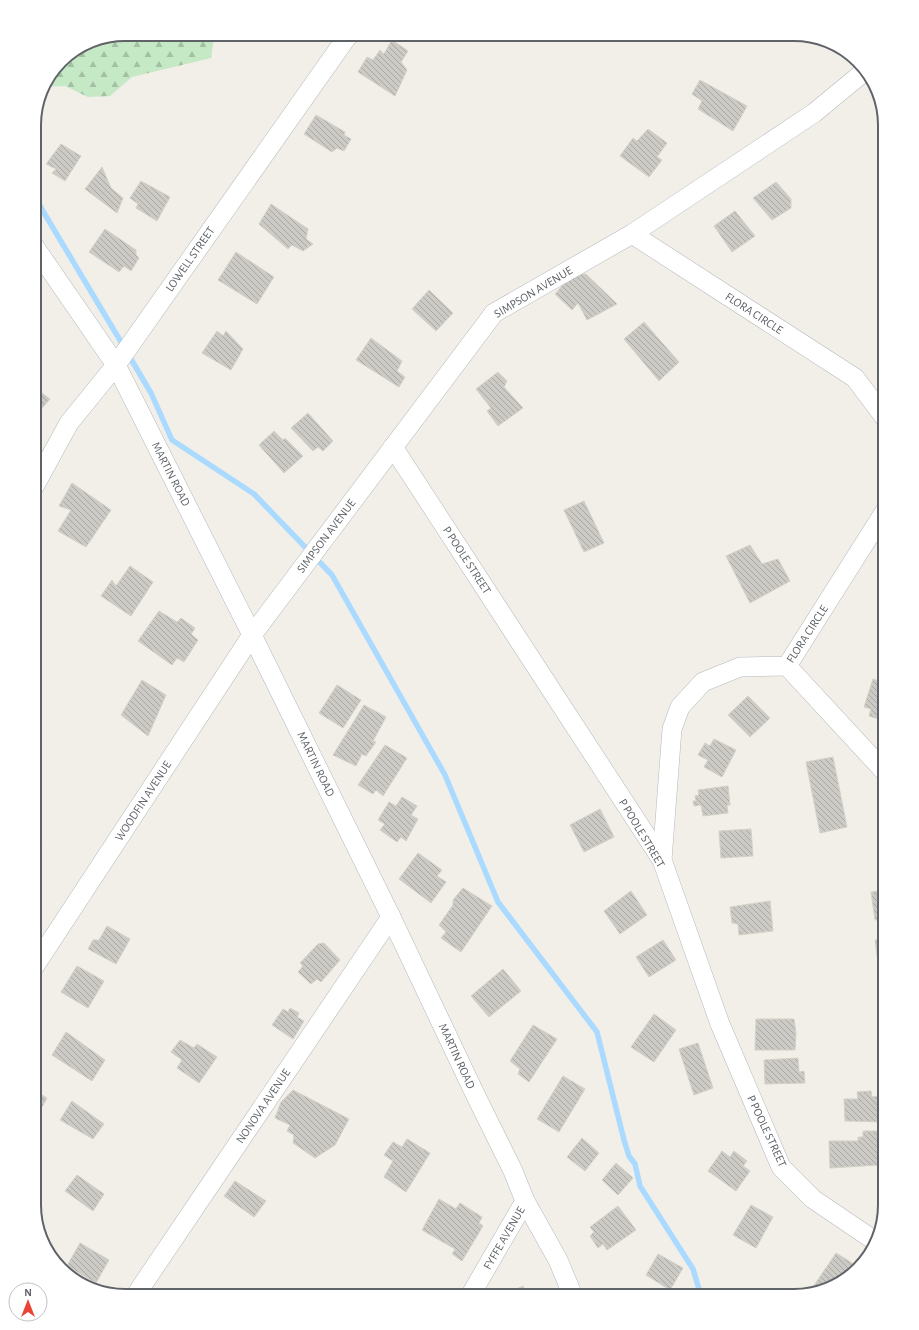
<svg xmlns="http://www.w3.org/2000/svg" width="919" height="1330" viewBox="0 0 919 1330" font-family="'Alegreya Sans',sans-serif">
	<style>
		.forest { fill: url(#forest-firs) }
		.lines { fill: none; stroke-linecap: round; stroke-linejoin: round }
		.stream { stroke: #aadaff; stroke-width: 5.5 }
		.building { fill: url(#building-back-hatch); stroke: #d6d1c6 }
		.street-casing { stroke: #b5b8bc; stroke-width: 20 }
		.street { stroke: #fff; stroke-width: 19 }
		.labels { text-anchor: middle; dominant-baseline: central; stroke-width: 3.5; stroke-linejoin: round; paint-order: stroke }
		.street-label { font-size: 12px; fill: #5f6368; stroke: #fff }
		.rim { fill: none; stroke: #5f6368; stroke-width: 2 }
	</style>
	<defs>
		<pattern id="forest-firs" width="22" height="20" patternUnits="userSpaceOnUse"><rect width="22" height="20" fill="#c5e8c5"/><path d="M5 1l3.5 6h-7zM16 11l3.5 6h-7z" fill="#a3c0a4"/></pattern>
		<pattern id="building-back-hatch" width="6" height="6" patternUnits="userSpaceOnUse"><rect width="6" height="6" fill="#cccac5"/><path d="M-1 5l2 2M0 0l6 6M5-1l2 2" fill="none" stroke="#a9a8a4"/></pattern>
	</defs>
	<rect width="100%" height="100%" fill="#f1efe8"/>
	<path class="forest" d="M125,34H213L214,37L211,58L132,77L110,96L88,97L65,86L43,87L61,60L90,41Z"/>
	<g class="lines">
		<g class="stream">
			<path d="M34,196L124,347"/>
			<path d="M128,354L151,393L172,440L254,494L332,575L445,775L498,902L597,1032L624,1140L629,1156L635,1164L640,1186L693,1269L701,1296"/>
		</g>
	</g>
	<g class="building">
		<path d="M392,40L408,51L401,62L407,70L395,96L358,72L367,57L373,60L380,50L384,54Z"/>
		<path d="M700,80L747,106L733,131L698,109L702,101L692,94Z"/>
		<path d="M316,115L345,132L344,135L351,139L344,151L337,148L332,152L304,134Z"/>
		<path d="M648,129L667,143L657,157L662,160L649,177L620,156L633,138L637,141Z"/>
		<path d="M61,144L81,156L65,181L52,173L56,169L46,164Z"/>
		<path d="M102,167L111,188L123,198L117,213L85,189Z"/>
		<path d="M141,181L170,197L157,221L136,208L138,204L130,198Z"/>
		<path d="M776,182L791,199V208L772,220L753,198Z"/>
		<path d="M271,204L308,229L306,239L313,244L303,251L292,245L288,249L259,224Z"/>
		<path d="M735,211L755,236L732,252L714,226Z"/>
		<path d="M105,229L136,250V255L139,258L131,271L124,266L119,272L89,252Z"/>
		<path d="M236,252L274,277L257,304L218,280Z"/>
		<path d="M586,274L617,304L587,320L578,303L572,310L555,294L571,276Z"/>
		<path d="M429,290L453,313L436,331L412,309Z"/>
		<path d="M644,322L679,362L659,381L624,339Z"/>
		<path d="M217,331L223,336L226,331L243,349L231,370L202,353Z"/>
		<path d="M371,338L402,361L397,371L405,377L399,387L356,360Z"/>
		<path d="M498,372L507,381L504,387L523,408L498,426L487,411L491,408L476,389Z"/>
		<path d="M34,387L50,399L36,415L34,413Z"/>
		<path d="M308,413L333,441L323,451L318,447L313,451L291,428Z"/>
		<path d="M274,431L283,440L285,438L303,456L284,473L259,445Z"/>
		<path d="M72,483L111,510L86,547L58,531L71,510L59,506Z"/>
		<path d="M584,501L604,543L584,552L564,510Z"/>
		<path d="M750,545L762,564L778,559L790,581L750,603L726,556Z"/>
		<path d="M130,566L153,582L131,616L101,596L112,580L116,586Z"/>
		<path d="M159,611L177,622L181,618L195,628L191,634L198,640L184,662L177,658L172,665L138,641Z"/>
		<path d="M873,679L885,683V717L884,721L869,716L871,709L864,707Z"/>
		<path d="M142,680L166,695L148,736L121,715Z"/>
		<path d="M337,685L361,700L343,728L319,713Z"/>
		<path d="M748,696L770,718L750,737L728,715Z"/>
		<path d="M364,705L386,717L373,741L376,742L366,756L362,754L356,766L333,755Z"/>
		<path d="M714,739L736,750L722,777L704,767L708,760L698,755L705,743L710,746Z"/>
		<path d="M385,745L407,758L383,796L376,790L373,794L358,785Z"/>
		<path d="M833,757L847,827L820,833L806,762Z"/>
		<path d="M728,786L730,805H727L728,813L703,816L701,805L694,806L693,801H696L695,796L699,795L698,790Z"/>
		<path d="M402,797L417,806L411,815L418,819L406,841L401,837L397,842L380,830L385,824L378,820L389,802L396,806Z"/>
		<path d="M600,809L614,837L584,852L570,825Z"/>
		<path d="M34,829L42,841L34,854Z"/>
		<path d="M751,829L753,856L721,858L719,831Z"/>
		<path d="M418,853L442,870L437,876L446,882L431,903L399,879Z"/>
		<path d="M463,888L492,906L461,952L441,938L446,932L439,925L453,905V900Z"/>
		<path d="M885,890V919L875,920L871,892Z"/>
		<path d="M631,891L647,915L620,934L604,911Z"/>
		<path d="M770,901L773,931L739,935L738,924L732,923L730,907Z"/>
		<path d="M107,926L130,939L116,964L88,949L93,940H99Z"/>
		<path d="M885,939V961L878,962L875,940Z"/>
		<path d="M663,940L676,960L649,977L636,957Z"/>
		<path d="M324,943L340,960L321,982L317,979L311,984L298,972L303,966L300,963L318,944Z"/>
		<path d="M77,966L104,981L88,1008L61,992Z"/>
		<path d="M503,969L521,991L489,1017L471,996Z"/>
		<path d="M878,984H885V1039H881Z"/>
		<path d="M290,1008L299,1013L297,1017L304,1021L293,1039L272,1025L283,1009L288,1012Z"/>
		<path d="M654,1014L676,1030L654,1062L631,1047Z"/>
		<path d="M756,1019H794L796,1033L795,1050H755Z"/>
		<path d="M533,1025L557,1039L529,1082L518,1074L520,1069L510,1061Z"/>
		<path d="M66,1032L105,1060L92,1081L52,1055Z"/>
		<path d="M180,1040L194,1048L197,1044L217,1057L199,1083L177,1068L182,1060L171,1052Z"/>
		<path d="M698,1043L713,1088L694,1095L679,1049Z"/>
		<path d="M798,1058L799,1072L804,1071L805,1083L765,1084L764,1060Z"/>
		<path d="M563,1076L585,1089L559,1132L537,1119Z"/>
		<path d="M34,1090L47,1098L37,1116L34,1114Z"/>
		<path d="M293,1090L349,1119L335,1145L315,1158L293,1143L294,1135L287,1131L290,1125L275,1118L281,1102Z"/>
		<path d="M871,1091L872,1097L882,1096L884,1122L845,1121L844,1099H858L857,1092Z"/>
		<path d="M72,1101L104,1124L93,1139L60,1120Z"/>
		<path d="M863,1131H878V1141L883,1140L884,1156H878L879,1165L830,1168L829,1141H858V1137H863Z"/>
		<path d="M582,1138L599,1153L585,1171L567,1157Z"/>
		<path d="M407,1139L430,1153L406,1192L384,1177L393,1161L384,1155L393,1142L402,1147Z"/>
		<path d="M722,1151L730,1157L734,1151L747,1161L743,1166L750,1171L736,1191L708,1171Z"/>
		<path d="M616,1163L633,1178L618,1195L602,1180Z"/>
		<path d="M77,1175L104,1194L93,1211L65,1191Z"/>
		<path d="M235,1181L266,1201L254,1217L224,1196Z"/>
		<path d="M439,1199L456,1209L460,1203L482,1217L479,1223L483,1226L462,1261L452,1254L455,1249L422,1230Z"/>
		<path d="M751,1205L773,1217L756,1248L733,1235Z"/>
		<path d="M618,1206L636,1230L607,1250L603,1244L598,1248L590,1236L594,1232L590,1227Z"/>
		<path d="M80,1243L109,1260L96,1283L67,1266Z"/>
		<path d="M836,1253L857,1266L839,1284L818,1290L813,1287Z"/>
		<path d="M658,1254L683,1268L670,1290L646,1275Z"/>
		<path d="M523,1286L525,1291L532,1289L535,1296H502Z"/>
	</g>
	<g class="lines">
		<defs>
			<g id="street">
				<path d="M632,234L855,378L885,418"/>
				<path d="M34,246L116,365L252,635L391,917L474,1092L513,1171L525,1201L558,1260L573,1296"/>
				<path d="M393,447L662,860L720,1024L781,1167L813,1199L875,1241"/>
				<path d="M34,487L69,423L116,365L347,37L351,34"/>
				<path d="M787,666L885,772"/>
				<path d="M662,860L672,729L680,707L703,682L740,667L787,666L885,511"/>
				<path d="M34,967L252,635L494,313L632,234L814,113L865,71"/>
				<path d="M135,1296L391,917"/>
				<path d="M470,1296L525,1201"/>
			</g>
		</defs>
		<use href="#street" class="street-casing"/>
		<use href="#street" class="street"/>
	</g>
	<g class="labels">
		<g class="street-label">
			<text transform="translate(190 259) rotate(-55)">LOWELL STREET</text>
			<text transform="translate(533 292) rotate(-31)">SIMPSON AVENUE</text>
			<text transform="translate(754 313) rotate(33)">FLORA CIRCLE</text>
			<text transform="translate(171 474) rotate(63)">MARTIN ROAD</text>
			<text transform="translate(326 536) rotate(-53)">SIMPSON AVENUE</text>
			<text transform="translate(467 560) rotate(57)">P POOLE STREET</text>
			<text transform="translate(807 634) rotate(-57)">FLORA CIRCLE</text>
			<text transform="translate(316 764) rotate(64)">MARTIN ROAD</text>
			<text transform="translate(143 801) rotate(-57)">WOODFIN AVENUE</text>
			<text transform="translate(642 833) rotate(59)">P POOLE STREET</text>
			<text transform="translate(457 1056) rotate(65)">MARTIN ROAD</text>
			<text transform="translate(263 1106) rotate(-56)">NONOVA AVENUE</text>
			<text transform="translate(767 1131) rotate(65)">P POOLE STREET</text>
			<text transform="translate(504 1238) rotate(-60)">FYFFE AVENUE</text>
		</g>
	</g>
	<path d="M0 0H919V1330H0ZM125 41H794A84 84 0 0 1 878 125V1205A84 84 0 0 1 794 1289H125A84 84 0 0 1 41 1205V125A84 84 0 0 1 125 41Z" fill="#fff" fill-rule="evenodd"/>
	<path class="rim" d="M125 41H794A84 84 0 0 1 878 125V1205A84 84 0 0 1 794 1289H125A84 84 0 0 1 41 1205V125A84 84 0 0 1 125 41Z"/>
	<g transform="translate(28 1302)"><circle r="19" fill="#ffffff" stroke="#bfc1c3"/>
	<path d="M0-3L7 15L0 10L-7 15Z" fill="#ea4335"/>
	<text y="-6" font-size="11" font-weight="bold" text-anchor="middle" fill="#5f6368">N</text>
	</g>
</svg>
